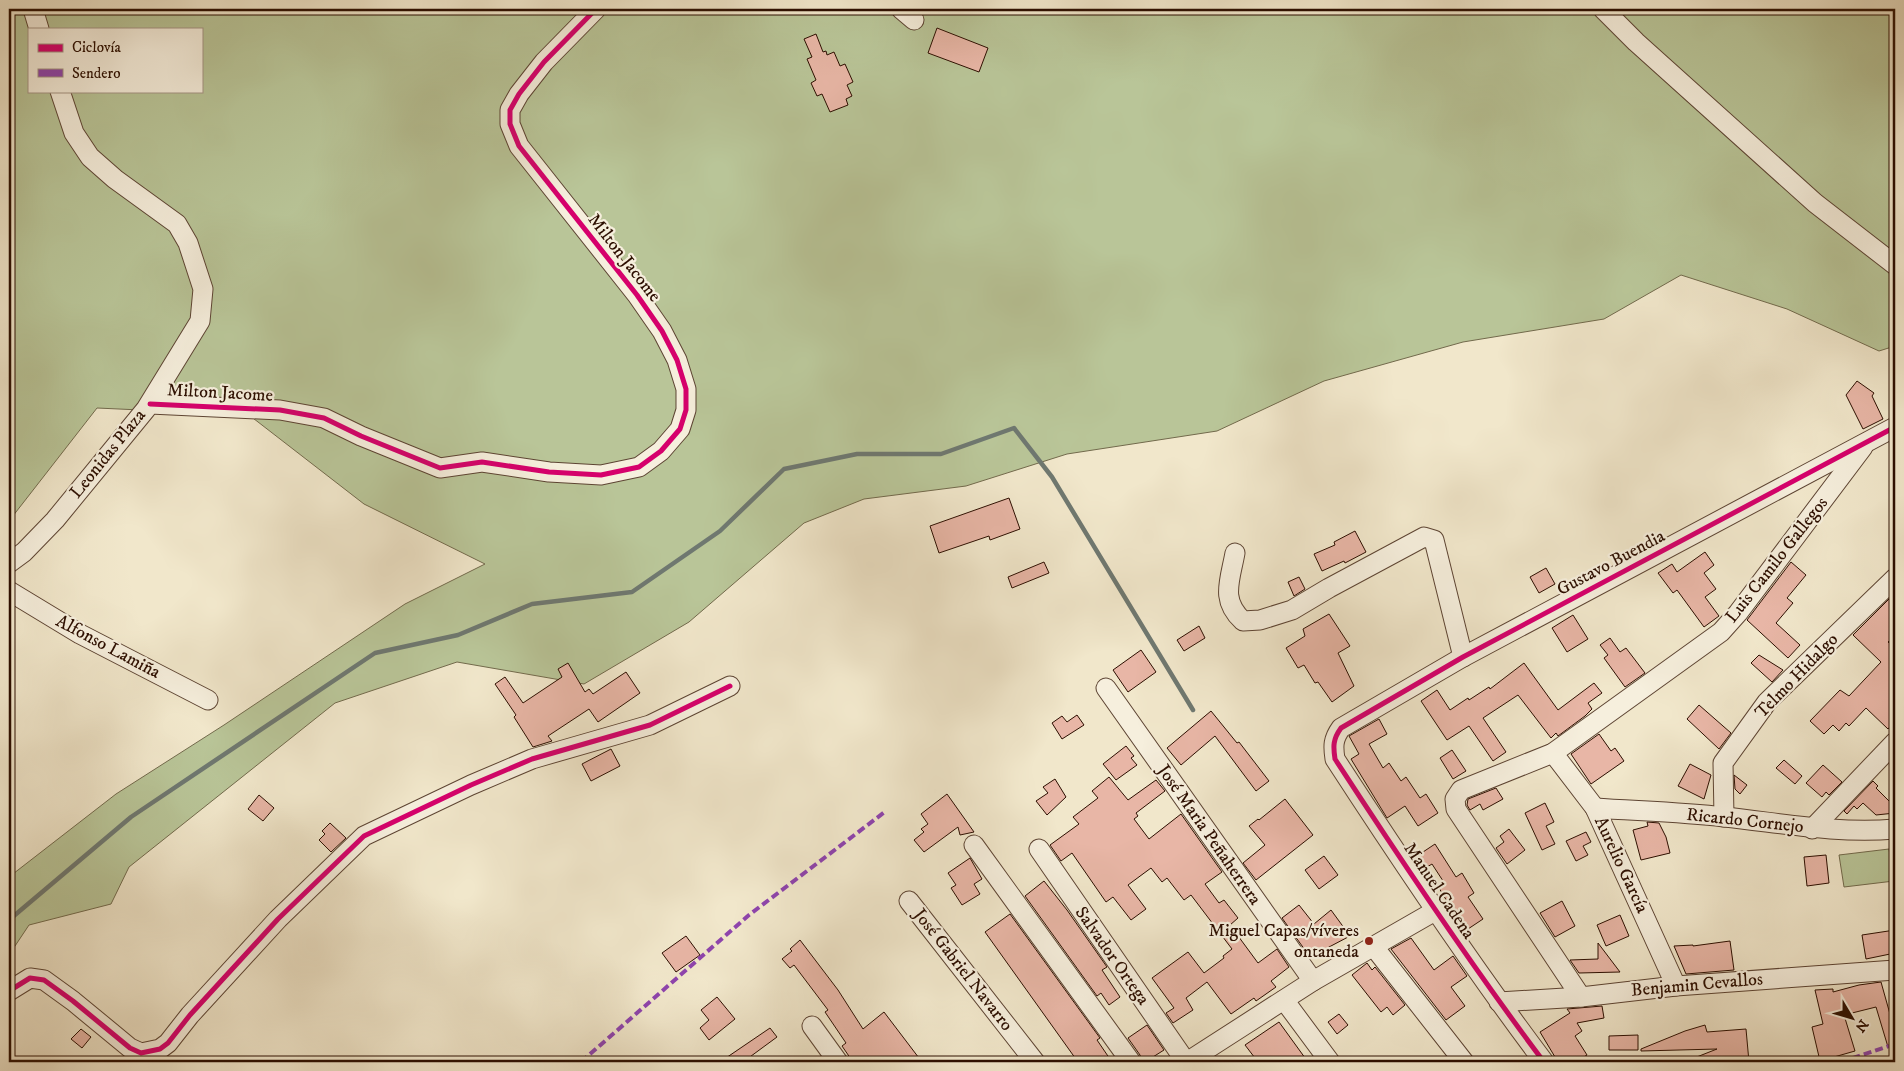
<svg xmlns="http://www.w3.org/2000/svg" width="1904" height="1071" viewBox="0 0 1904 1071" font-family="'IM FELL DW Pica',serif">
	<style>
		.green { fill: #b9c598; stroke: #726a4c; fill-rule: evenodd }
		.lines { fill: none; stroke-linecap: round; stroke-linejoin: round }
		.stream { stroke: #6f7870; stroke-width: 4.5 }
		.building { fill: #e8b6a6; stroke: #2c0e00 }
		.minor-casing { stroke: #5d4433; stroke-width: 21 }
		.minor { stroke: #f6efdd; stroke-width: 19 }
		.quiet { stroke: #8e44ad; stroke-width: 4; stroke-dasharray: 8 4; stroke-linecap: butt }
		.cycleway-casing { stroke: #f6efdd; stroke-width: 8 }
		.cycleway { stroke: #d6006c; stroke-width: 5 }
		.poi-dot { fill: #8f2418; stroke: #f6efdd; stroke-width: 2 }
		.labels { text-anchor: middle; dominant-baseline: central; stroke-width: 4.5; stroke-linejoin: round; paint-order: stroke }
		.street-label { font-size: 18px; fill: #2c0e00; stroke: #f6efdd }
		.poi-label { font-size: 18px; fill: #2c0e00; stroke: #f6efdd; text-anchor: end }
	</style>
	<rect width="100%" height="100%" fill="#f1e7cb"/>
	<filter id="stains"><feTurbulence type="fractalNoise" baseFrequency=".004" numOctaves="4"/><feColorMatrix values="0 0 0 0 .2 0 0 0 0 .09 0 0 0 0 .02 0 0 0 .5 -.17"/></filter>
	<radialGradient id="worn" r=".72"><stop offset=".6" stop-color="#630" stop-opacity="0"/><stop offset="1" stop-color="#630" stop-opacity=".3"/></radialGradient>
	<g class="green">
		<path d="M9,9H1895V346L1879,351L1787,309L1681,275L1604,319L1463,342L1324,381L1217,431L1067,454L966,486L864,499L804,523L689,622L584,684L457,662L335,703L129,867L111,904L29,925L9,955V877L116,794L224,725L405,604L485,564L364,504L249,415L97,408L9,521ZM29,29H201V91H29Z"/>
		<path d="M1889,849L1894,881L1844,887L1839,855Z"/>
	</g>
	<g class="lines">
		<path class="stream" d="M9,920L131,817L375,653L458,635L532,604L632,592L720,531L784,469L857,454H941L1014,428L1052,477L1193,710"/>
	</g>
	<g class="building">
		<path d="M937,28L988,48L979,72L928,53Z"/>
		<path d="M816,34L823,52L826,51L827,55L834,52L840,66L845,64L853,82L847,85L852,96L846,99L848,105L830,112L822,94L817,96L811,83L816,80L807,59L812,57L804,39Z"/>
		<path d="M1857,381L1874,393L1872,396L1883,419L1863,429L1846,395Z"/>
		<path d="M1009,498L1020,529L990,540L989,536L939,553L930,526Z"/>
		<path d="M1355,531L1366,552L1345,563L1344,561L1322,571L1314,554L1335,545L1334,542Z"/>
		<path d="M1705,552L1714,565L1704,573L1716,589L1705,597L1719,616L1704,627L1677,590L1673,593L1658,573L1672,564L1677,572Z"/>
		<path d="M1044,562L1049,573L1012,588L1008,577Z"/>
		<path d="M1791,562L1806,575L1787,598L1793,603L1776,623L1800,645L1788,658L1747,620Z"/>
		<path d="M1546,568L1555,584L1539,593L1530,577Z"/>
		<path d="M1299,577L1305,589L1294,596L1288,582Z"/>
		<path d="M1895,593V635L1888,642L1895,649V721L1888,729L1866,708L1849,726L1846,723L1839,731L1833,725L1824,734L1810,721L1840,690L1849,696L1881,662L1853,635Z"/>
		<path d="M1329,614L1350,646L1338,653L1354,686L1332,702L1318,682L1315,683L1304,665L1298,668L1286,648L1305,636L1303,629Z"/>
		<path d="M1573,615L1588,639L1567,652L1552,628Z"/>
		<path d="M1199,626L1205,638L1184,651L1177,640Z"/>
		<path d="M1610,638L1620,652L1626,648L1645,673L1625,687L1604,658L1608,655L1600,645Z"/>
		<path d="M1141,650L1156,672L1128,692L1113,670Z"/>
		<path d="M1759,655L1783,670L1772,682L1751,663Z"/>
		<path d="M568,663L585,692L589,689L593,694L626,672L640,693L598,722L589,709L548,736L552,741L533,747L514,717L516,715L495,684L505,677L523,703L562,677L558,669Z"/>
		<path d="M1524,663L1558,710L1594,683L1602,693L1588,703L1592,709L1585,716L1558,736L1556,733L1551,738L1518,695L1483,718L1506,752L1493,761L1469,726L1447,740L1421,701L1437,690L1450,710L1468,698L1469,700L1489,687L1490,689Z"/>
		<path d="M1699,705L1731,733L1719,749L1687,719Z"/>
		<path d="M1211,711L1237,743L1239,742L1269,781L1256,791L1215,736L1181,765L1167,748Z"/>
		<path d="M1077,715L1084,725L1062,739L1052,723L1062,716L1067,722Z"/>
		<path d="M1379,719L1387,734L1369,744L1383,768L1389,763L1401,781L1406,777L1420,798L1426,794L1438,813L1418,826L1405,806L1387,818L1351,759L1359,754L1349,736Z"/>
		<path d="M1599,734L1611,751L1615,748L1624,761L1591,784L1571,754Z"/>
		<path d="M1126,746L1134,756L1131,758L1137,765L1116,780L1103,764Z"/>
		<path d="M611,749L620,766L591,781L582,764Z"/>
		<path d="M1452,750L1466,771L1453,779L1440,758Z"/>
		<path d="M1784,760L1802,776L1795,784L1776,768Z"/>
		<path d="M1690,764L1711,775L1704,799L1678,786Z"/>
		<path d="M1823,765L1842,782L1829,795L1826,792L1822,797L1806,783Z"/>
		<path d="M1734,775L1747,785L1740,794L1735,789Z"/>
		<path d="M1109,777L1128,800L1156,780L1165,791L1136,813L1138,816L1134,819L1149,839L1181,814L1222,872L1205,884L1219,903L1224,900L1238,918L1230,925L1258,963L1277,949L1289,967L1271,981L1276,987L1256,1001L1254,998L1231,1014L1207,982L1186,998L1193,1010L1173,1023L1166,1013L1174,1008L1152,978L1188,952L1204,973L1224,958L1223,956L1232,949L1191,895L1184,900L1167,878L1162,882L1151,868L1128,885L1146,909L1131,920L1113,897L1106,902L1072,853L1061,861L1050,845L1079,824L1073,817L1098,798L1092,791Z"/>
		<path d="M1055,779L1066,797L1047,815L1036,801L1048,793L1043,787Z"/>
		<path d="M1873,781L1878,786L1876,788L1895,807V813L1876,815L1863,803L1857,809L1854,806L1847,814L1844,811Z"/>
		<path d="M1496,788L1503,799L1483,810L1480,804L1470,810L1467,805L1468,799Z"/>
		<path d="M947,794L974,832L960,835L958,827L924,852L914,840L924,832L921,829L928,824L921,814Z"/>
		<path d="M259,795L274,808L263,821L248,809Z"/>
		<path d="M1285,799L1313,835L1256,880L1243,863L1265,845L1249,826L1258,819L1259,820Z"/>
		<path d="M1545,803L1554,822L1546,826L1555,844L1542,850L1525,813Z"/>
		<path d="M1647,822L1659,823L1666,837L1670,853L1641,860L1633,830L1648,826Z"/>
		<path d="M330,823L346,838L331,852L319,840L325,834L322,831Z"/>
		<path d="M1509,829L1525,850L1507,864L1496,848L1504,842L1500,836Z"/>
		<path d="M1586,832L1591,842L1583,846L1588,855L1576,861L1566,841Z"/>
		<path d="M1435,844L1456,877L1462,873L1474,893L1468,897L1483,919L1465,931L1439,888L1445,884L1432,864L1422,870L1414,858Z"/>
		<path d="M1826,855L1829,883L1807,886L1804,857Z"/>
		<path d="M1324,856L1338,875L1319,889L1305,870Z"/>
		<path d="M970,858L982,879L974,884L980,894L962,905L951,888L956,885L948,873Z"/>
		<path d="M1044,881L1067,910L1107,967L1102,970L1120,997L1109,1005L1101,993L1097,996L1025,896Z"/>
		<path d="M1562,901L1575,926L1555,937L1540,913Z"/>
		<path d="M1299,905L1314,924L1331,910L1350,936L1310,957L1282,918Z"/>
		<path d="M1010,914L1100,1038L1097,1040L1112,1062H1078L985,932Z"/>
		<path d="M1620,915L1629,936L1606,946L1597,925Z"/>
		<path d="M1895,930V953L1866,959L1862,935Z"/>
		<path d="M686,936L700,955L676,972L662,953Z"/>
		<path d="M1411,938L1434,970L1453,956L1467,976L1451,987L1465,1006L1446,1020L1391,949Z"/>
		<path d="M800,940L838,990L863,1029L884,1012L922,1062H853L842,1046L846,1043L825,1012L828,1010L794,965L790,968L782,959L792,951L790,949Z"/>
		<path d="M1730,941L1734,970L1686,974L1674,946L1693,945V946Z"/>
		<path d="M1598,943L1620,972L1579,973L1570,960L1598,959Z"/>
		<path d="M1367,963L1372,970L1375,967L1405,1005L1393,1015L1387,1007L1381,1012L1352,975Z"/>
		<path d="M1881,982L1895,1032V1045L1888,1047L1876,1007L1844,1015L1855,1051L1820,1061L1812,1027L1823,1024L1815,990L1833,989V992L1859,985Z"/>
		<path d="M717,997L735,1019L709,1040L700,1028L709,1020L701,1010Z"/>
		<path d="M1602,1006L1604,1018L1577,1023L1582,1031L1575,1036L1587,1055L1575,1062H1558L1540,1032L1570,1013L1567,1009Z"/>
		<path d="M1339,1014L1348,1025L1337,1034L1328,1022Z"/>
		<path d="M1279,1022L1308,1062H1258L1245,1045Z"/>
		<path d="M1147,1025L1164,1050L1145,1062H1142L1140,1055L1128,1038Z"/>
		<path d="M1705,1025L1707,1032L1746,1029L1749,1062H1684L1717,1049L1641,1051V1049L1685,1031Z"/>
		<path d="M770,1028L777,1037L743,1062H720Z"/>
		<path d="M81,1029L91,1037L82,1048L71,1039Z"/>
		<path d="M1638,1035V1050H1609V1036Z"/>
	</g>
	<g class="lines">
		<defs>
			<g id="minor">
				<path d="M33,9L39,29"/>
				<path d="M901,9L914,20"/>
				<path d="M1603,9L1636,42L1815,203L1895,265"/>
				<path d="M150,404L280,410L324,418L361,436L440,468L482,462L549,472L601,475L639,467L661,451L680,429L686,410V389L677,360L662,331L637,295L519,146L510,124V110L519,94L544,62L596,9"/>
				<path d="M1235,553C1230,581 1220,600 1243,621L1260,620L1292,610L1329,588L1424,537L1434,540L1463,657"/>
				<path d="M9,563L24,552L55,520L146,409L200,321L203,289L188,243L177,224L115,179L90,157L74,133L60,91"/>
				<path d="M9,591L80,634L208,700"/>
				<path d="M1106,688L1313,981"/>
				<path d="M1553,753L1595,808L1676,986"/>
				<path d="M1595,808C1638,811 1682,812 1724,817C1782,823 1837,834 1895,829"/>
				<path d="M1724,817L1723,763L1767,702L1895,578"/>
				<path d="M1812,829L1895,742"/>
				<path d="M974,845L1131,1062"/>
				<path d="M1039,849L1186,1062"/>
				<path d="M909,901L1035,1062"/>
				<path d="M1374,947L1464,1062"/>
				<path d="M9,991L30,978L44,980L73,1001L130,1048L141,1053L160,1049L168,1043L190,1015L278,919L364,836L471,785L532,759L650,725L730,686"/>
				<path d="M1581,997L1456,809L1455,799L1461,790L1553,753L1721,632L1738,613L1863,447"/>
				<path d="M1284,1000L1330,1062"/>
				<path d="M1499,1002L1581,997L1676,986L1895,970"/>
				<path d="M812,1026L838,1062"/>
				<path d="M1187,1062L1313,981L1435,911"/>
				<path d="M1544,1062C1470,964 1402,862 1335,759C1333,746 1333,739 1341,728L1463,657L1895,427"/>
			</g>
		</defs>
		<use href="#minor" class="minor-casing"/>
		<use href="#minor" class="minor"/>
		<g class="quiet">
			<path d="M581,1062L749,915L886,811"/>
			<path d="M1841,1062L1895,1044"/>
		</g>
		<defs>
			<g id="cycleway">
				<path d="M150,404L280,410L324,418L361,436L440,468L482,462L549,472L601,475L639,467L661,451L680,429L686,410V389L677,360L662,331L637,295L519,146L510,124V110L519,94L544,62L596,9"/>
				<path d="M9,991L30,978L44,980L73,1001L130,1048L141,1053L160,1049L168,1043L190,1015L278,919L364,836L471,785L532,759L650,725L730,686"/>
				<path d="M1544,1062C1470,964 1402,862 1335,759C1333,746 1333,739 1341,728L1463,657L1895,427"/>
			</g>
		</defs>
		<use href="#cycleway" class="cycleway-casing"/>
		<use href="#cycleway" class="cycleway"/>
	</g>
	<circle class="poi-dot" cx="1369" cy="941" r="5"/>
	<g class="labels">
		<g class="street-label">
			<text transform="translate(624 258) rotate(52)">Milton Jacome</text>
			<text transform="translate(220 393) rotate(3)">Milton Jacome</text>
			<text transform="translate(108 454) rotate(-51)">Leonidas Plaza</text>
			<text transform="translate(1777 560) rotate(-52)">Luis Camilo Gallegos</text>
			<text transform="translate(1611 563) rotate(-28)">Gustavo Buendia</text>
			<text transform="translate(108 647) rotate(28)">Alfonso Lamiña</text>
			<text transform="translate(1797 676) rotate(-46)">Telmo Hidalgo</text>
			<text transform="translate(1745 821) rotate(6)">Ricardo Cornejo</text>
			<text transform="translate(1209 835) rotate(55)">José Maria Peñaherrera</text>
			<text transform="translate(1621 865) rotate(65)">Aurelio García</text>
			<text transform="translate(1439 891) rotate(56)">Manuel Cadena</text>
			<text transform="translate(1112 956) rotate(55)">Salvador Ortega</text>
			<text transform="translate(963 970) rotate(52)">José Gabriel Navarro</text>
			<text transform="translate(1697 985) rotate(-5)">Benjamin Cevallos</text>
		</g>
		<g class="poi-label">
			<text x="1359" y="931">Miguel Capas/víveres<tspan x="1359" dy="21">ontaneda</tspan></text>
		</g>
	</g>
	<rect width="1904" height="1071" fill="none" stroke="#f1e7cb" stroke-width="30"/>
	<rect x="10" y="10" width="1884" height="1051" fill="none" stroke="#2c0e00" stroke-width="2.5"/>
	<rect x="15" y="15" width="1874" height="1041" fill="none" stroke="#2c0e00"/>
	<rect x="28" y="28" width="175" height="65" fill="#f6efdd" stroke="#a59585"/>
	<rect x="38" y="44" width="25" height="8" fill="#d6006c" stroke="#a59585"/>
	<text x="72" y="52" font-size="15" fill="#2c0e00">Ciclovía</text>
	<rect x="38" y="69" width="25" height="8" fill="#8e44ad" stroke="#a59585"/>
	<text x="72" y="78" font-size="15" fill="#2c0e00">Sendero</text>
	<g transform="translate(1852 1018) rotate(128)" stroke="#f6efdd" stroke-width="4" paint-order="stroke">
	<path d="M0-4L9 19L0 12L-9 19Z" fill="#2c0e00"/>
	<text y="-8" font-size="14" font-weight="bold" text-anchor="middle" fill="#2c0e00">N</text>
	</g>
	<rect width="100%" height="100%" filter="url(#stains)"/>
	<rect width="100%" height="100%" fill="url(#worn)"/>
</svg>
